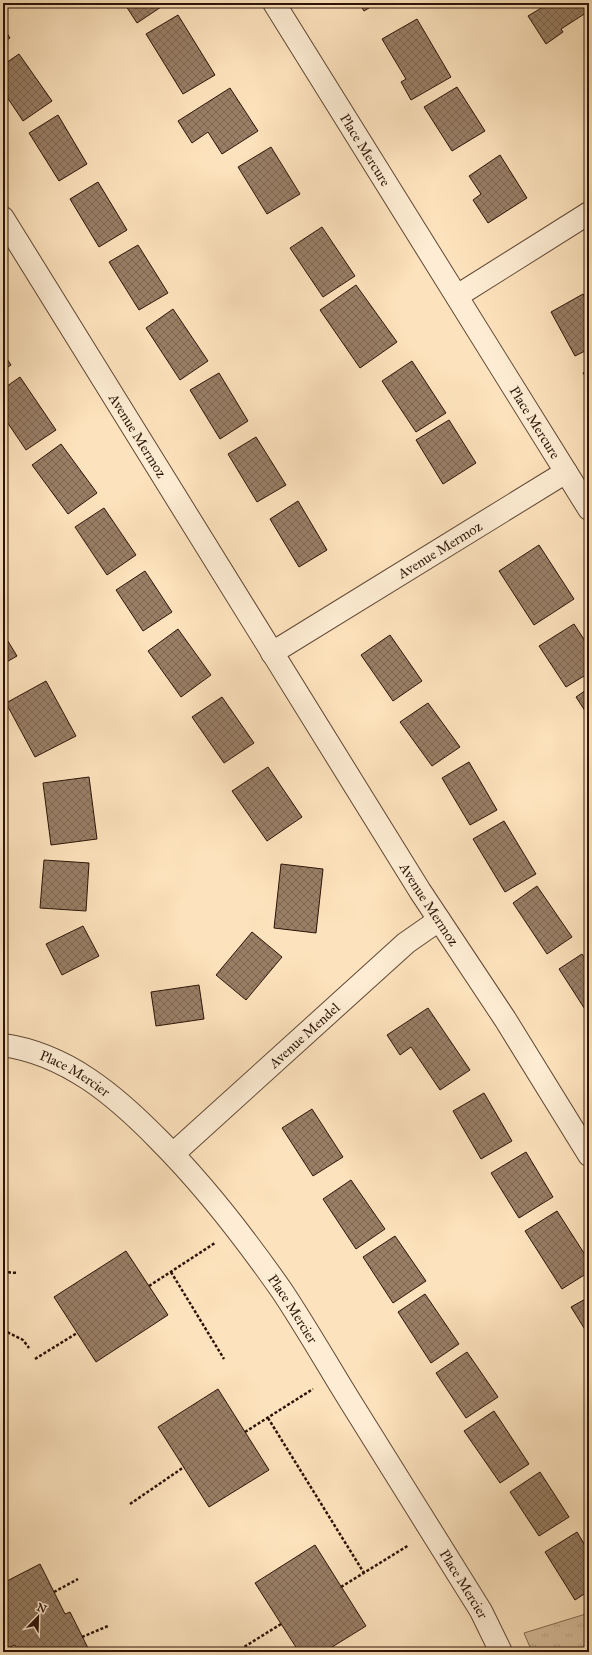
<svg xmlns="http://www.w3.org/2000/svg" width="592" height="1655" viewBox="0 0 592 1655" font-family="'IM FELL Great Primer',serif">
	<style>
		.grass { fill: url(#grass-tufts); stroke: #826a52 }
		.building { fill: url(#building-cross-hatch); stroke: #2c1307 }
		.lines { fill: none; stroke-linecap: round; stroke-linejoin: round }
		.minor-casing { stroke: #604734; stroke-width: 24 }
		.path { stroke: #2c1307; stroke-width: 2.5; stroke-dasharray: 3 2; stroke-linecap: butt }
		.minor { stroke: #feedd4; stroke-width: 22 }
		.labels { text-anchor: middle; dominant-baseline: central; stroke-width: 3; stroke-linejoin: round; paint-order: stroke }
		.street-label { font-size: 14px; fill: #2c1307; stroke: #feedd4 }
	</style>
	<defs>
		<pattern id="grass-tufts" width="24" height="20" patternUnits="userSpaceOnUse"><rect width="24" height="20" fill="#d9c09e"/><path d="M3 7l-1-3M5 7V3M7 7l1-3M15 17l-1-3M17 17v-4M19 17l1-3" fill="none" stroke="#baa487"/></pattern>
		<pattern id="building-cross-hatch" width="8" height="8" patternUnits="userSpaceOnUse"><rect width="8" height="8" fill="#997f66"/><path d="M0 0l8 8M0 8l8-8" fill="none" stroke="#7d6752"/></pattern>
	</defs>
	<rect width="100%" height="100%" fill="#fde3bd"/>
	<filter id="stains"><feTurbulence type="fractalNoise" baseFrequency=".005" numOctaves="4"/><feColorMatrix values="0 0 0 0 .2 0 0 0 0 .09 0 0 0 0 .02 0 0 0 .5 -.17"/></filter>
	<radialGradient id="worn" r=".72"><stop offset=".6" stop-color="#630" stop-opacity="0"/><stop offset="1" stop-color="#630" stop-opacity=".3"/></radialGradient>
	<path class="grass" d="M589,1613V1652H532L524,1633Z"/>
	<g class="building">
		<path d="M124,3H167L137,23Z"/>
		<path d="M359,3H377L364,11Z"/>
		<path d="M540,3H589V11L561,29L563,32L546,44L528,16L543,7Z"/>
		<path d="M178,15L215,75L183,94L146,34Z"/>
		<path d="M417,19L451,77L411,100L401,82L406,79L382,39Z"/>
		<path d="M3,27L10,38L3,42Z"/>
		<path d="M19,54L52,101L23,121L3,91V65Z"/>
		<path d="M457,87L485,131L452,151L424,107Z"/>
		<path d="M230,88L258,131L222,154L208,132L192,143L178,121Z"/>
		<path d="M58,115L87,164L59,181L29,133Z"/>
		<path d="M271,147L300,194L267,214L238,167Z"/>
		<path d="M500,155L527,198L488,223L473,200L481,194L469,176Z"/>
		<path d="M98,182L127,230L99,247L70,199Z"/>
		<path d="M322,227L355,276L323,297L290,248Z"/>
		<path d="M138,245L168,293L139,310L109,262Z"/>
		<path d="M356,285L397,342L360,368L320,310Z"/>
		<path d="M583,294L589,305V349L575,356L551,312Z"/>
		<path d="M173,309L208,361L180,380L146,328Z"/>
		<path d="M3,353L11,365L3,370Z"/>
		<path d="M412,361L446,413L416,432L382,381Z"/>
		<path d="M589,369V382L583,373Z"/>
		<path d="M219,373L248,421L220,439L190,390Z"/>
		<path d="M20,377L56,430L26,450L3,416V389Z"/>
		<path d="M449,420L476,463L443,484L416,440Z"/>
		<path d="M256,437L286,485L257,502L228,454Z"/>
		<path d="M61,444L97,493L68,514L32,465Z"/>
		<path d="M298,501L327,550L299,567L270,519Z"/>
		<path d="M104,508L136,555L107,575L75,527Z"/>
		<path d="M539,545L574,599L534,625L499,571Z"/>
		<path d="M145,571L172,612L143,631L116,590Z"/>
		<path d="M574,624L589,647V673L566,687L539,646Z"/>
		<path d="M178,629L211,675L181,697L148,651Z"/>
		<path d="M3,633L17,656L3,664Z"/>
		<path d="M390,635L422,681L393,701L361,655Z"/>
		<path d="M46,681L76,736L35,757L6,703Z"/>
		<path d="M589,688V717L576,697Z"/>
		<path d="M222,697L254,743L224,763L192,717Z"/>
		<path d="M428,703L460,747L432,766L400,722Z"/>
		<path d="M469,762L497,810L470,825L442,778Z"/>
		<path d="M268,767L302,817L267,841L232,791Z"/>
		<path d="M89,777L97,839L51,845L43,783Z"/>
		<path d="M504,821L536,874L505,892L473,839Z"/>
		<path d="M44,860L89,863L86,911L40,908Z"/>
		<path d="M281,864L323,869L316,933L274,928Z"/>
		<path d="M537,886L572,937L547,954L513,903Z"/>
		<path d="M83,926L99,956L62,975L46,944Z"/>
		<path d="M252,932L282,957L246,1000L216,975Z"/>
		<path d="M582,954L589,965V1013L588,1014L559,969Z"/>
		<path d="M199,985L204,1019L156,1026L151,992Z"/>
		<path d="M428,1008L470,1070L440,1090L411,1047L400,1055L387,1035Z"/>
		<path d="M484,1093L512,1141L481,1159L453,1111Z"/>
		<path d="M312,1109L343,1157L313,1176L282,1128Z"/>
		<path d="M526,1152L553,1197L519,1218L491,1173Z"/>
		<path d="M351,1180L385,1229L356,1249L323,1199Z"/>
		<path d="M557,1211L589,1261V1272L562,1289L525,1231Z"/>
		<path d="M395,1236L426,1281L393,1303L363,1257Z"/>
		<path d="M126,1251L168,1315L96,1362L54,1297Z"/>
		<path d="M425,1294L459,1344L431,1363L398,1312Z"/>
		<path d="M589,1297V1336L571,1307Z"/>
		<path d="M467,1352L498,1397L466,1418L436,1373Z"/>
		<path d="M218,1389L269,1470L209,1507L158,1427Z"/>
		<path d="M494,1411L529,1464L500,1483L464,1431Z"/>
		<path d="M540,1472L569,1517L539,1536L510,1492Z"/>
		<path d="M577,1532L589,1552V1591L575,1600L545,1552Z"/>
		<path d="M315,1545L366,1626L324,1652H299L255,1583Z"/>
		<path d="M40,1564L65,1614L70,1612L90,1652H19L15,1645L8,1648L3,1637V1583Z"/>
	</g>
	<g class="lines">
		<defs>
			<g id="minor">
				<path id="s1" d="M274,3L589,509"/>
				<path id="s2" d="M3,218L420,891L505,1019L589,1155"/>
				<path d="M457,296L589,213"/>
				<path id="s3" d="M272,653L566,472"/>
				<path id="s4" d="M3,1045C67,1054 116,1096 159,1140C205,1186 245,1238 282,1291C306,1327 327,1364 350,1401C394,1471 437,1541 481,1611L501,1652"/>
				<path id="s5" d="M173,1154L406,943L439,920"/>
			</g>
		</defs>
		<use href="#minor" class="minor-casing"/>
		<g class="path">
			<path d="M3,1272L18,1273"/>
			<path d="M171,1272L224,1359"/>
			<path d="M149,1286L215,1243"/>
			<path d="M3,1330L23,1340L29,1348"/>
			<path d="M35,1359L77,1333"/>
			<path d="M268,1418L364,1573"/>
			<path d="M3,1419V1420"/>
			<path d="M245,1432L313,1389"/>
			<path d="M130,1504L184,1467"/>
			<path d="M341,1587L409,1545"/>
			<path d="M54,1592L78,1579"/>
			<path d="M82,1637L108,1626"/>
			<path d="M236,1652L281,1624"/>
		</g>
		<use href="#minor" class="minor"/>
	</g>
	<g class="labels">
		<g class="street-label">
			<text stroke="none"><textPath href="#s1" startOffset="173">Place Mercure</textPath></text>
			<text stroke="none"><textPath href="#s1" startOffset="494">Place Mercure</textPath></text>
			<text stroke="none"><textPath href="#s2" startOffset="256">Avenue Mermoz</textPath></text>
			<text stroke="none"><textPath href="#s3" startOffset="197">Avenue Mermoz</textPath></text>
			<text stroke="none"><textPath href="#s2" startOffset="808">Avenue Mermoz</textPath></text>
			<text stroke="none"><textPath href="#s5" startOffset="177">Avenue Mendel</textPath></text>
			<text stroke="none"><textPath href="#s4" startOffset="78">Place Mercier</textPath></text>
			<text stroke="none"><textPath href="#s4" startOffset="402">Place Mercier</textPath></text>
			<text stroke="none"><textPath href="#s4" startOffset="726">Place Mercier</textPath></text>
		</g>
	</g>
	<rect width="592" height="1655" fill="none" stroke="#fde3bd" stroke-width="16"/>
	<rect x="4" y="4" width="584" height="1647" fill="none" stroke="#2c1307" stroke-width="2"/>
	<rect x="8" y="8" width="576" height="1639" fill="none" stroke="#2c1307"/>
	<g transform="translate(38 1617) rotate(23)" stroke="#feedd4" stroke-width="3" paint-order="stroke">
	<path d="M0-3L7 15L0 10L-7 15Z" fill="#2c1307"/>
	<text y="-6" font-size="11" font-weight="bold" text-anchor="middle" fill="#2c1307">N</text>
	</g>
	<rect width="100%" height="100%" filter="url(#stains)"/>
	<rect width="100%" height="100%" fill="url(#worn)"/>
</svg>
